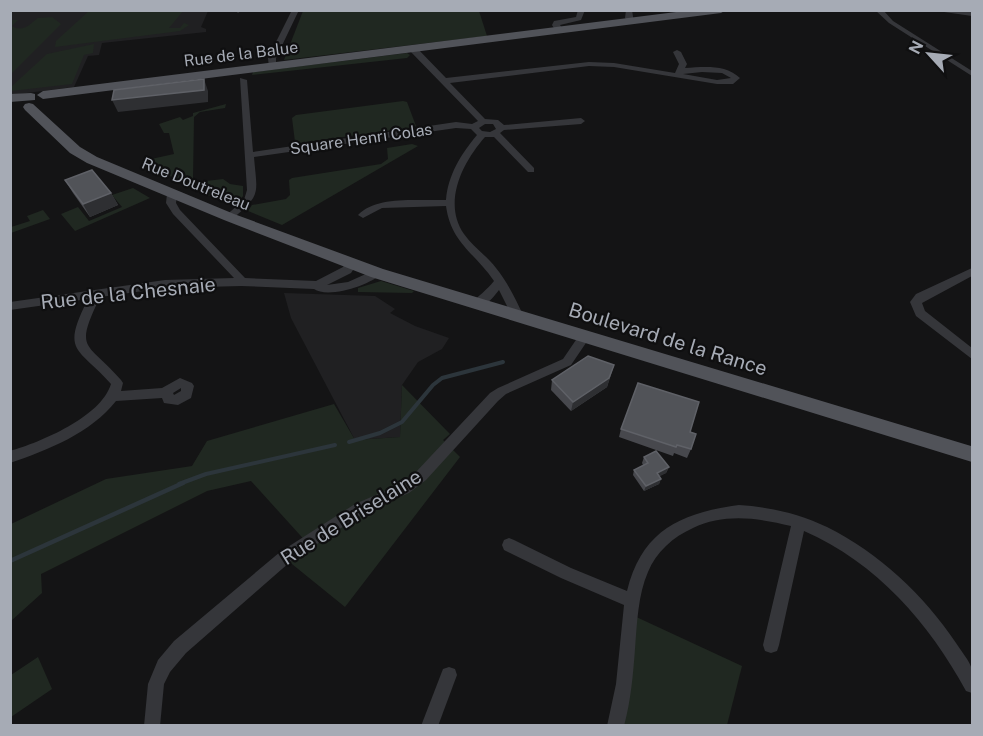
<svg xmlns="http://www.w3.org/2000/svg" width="983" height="736" viewBox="0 0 983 736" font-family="'Public Sans',sans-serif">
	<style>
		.built { fill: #202022 }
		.green { fill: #202821 }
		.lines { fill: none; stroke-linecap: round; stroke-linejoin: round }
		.stream-far1 { stroke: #2c353b; stroke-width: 4 }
		.stream { stroke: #2c353b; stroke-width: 4.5 }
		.street { fill: #35363a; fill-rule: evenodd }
		.primary { fill: #515359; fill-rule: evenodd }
		.wall { fill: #47484d }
		.shaded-wall { fill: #2e2f32 }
		.building { fill: #515358; stroke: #5f6167; stroke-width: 1.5 }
		.labels { text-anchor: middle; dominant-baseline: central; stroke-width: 4.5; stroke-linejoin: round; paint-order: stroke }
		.far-street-label { font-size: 16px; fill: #a6abb5; stroke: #0f0f10 }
		.street-label { font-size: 20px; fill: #a6abb5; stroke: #0f0f10 }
	</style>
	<rect width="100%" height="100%" fill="#141415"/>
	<g class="built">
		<path d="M10,11H208L201,27L206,29V32L102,43L99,55L88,56L74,87L19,94H11Z"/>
		<path d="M284,293L375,296L395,309L390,313L415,326L449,338L442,349L418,362L402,385L400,437L355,440L291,318Z"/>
	</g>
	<g class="green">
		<path d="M89,11H183L169,28H180L184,23L189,25L180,31L55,47L56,41Z"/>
		<path d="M303,11H479L487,36L284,60Z"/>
		<path d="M52,17L61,24L11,74V20H18L12,26C23,33 30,24 38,18Z"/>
		<path d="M94,44L93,53L84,55L72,84L11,91V87L47,54Z"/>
		<path d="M407,53L410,55L407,58L252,75L253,72Z"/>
		<path d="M403,101L407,102L416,126L414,127L300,143L295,142L292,118L296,115Z"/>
		<path d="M226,104L225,108L200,112L194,117L193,179L185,181L142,167V161L174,154L169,133H164L159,124L180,117L183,120L193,116V113Z"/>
		<path d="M412,144L418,146L282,225L248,211L252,205L286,199L290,195L289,180L292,178L381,164L388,159L387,148Z"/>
		<path d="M223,179L230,184L243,186V196L239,201L228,203L184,186L189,183Z"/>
		<path d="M133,188L150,198L75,231L61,214L78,207L89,221L122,207L112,195Z"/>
		<path d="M43,210L50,219L11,233V227L30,221L27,216Z"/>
		<path d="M381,281L414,291L412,293L358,292V288Z"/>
		<path d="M402,385L450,434L443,440L460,457L345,607L287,560L309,545L251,481L207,491L41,574L42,593L11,621V524L106,479L192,466L207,441L334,404L355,440L400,437Z"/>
		<path d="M632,615L742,666L727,725L615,726Z"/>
		<path d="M38,657L52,689L11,717V675Z"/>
	</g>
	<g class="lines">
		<g class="stream-far1">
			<path d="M349,442L380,433L402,422L433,385L442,378L503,362"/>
			<path d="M179,484L206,474L335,445"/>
		</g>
		<path class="stream" d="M10,561L183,483"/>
		<g class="street">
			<path d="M235,10H241V11L238,13Z"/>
			<path d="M292,10H299L276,58V66L269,68L268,58Z"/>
			<path d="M578,10H585L581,20L560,25L564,31L557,33L552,25L554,21L576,17Z"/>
			<path d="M626,10H632L634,23H630L625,18Z"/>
			<path d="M875,10H883L893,21L972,71V76L889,23Z"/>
			<path d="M941,10L972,12V16L944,12Z"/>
			<path d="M410,47H416L446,78L589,62L614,63L675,73L679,64L673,52L677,50L681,52L687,64L685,68C704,67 725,64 740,78L733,84H717L614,67L589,66L450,83L485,119L498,120L504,125L581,118L585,121L581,124L504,130L500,133L534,168V172H528L494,137H485C463,162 442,202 464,234C473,247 487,256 496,268C508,283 516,300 524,317L518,321L514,320L499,290C493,298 484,309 473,307L471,304C478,296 487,290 494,281C475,253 451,243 446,206L382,208L363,218L358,215C376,195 420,201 446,200C448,175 461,154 477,135L471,129L456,128L254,157C257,194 262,194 232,219L229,220L224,217L244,200L247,190L240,78L247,80L253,152L456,122L472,124L478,121L410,51ZM702,72L722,73L731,78L717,80L683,74ZM485,124H493L496,129L490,132L482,131L479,128Z"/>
			<path d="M172,191L177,194L176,203L180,210L245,278L316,281L343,267L348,261L352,260L357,264L351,273L327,285L348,282L377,269L382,273C371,285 328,299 314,289L241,286L165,288L100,297C74,352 86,340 121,380L123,383L121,391L162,388L180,378L192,383L194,386L191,398L178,405L164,403L162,398L116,401C91,433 48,450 10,463V451C41,442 101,417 111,384C77,346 61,353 88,299L10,310V302L165,280L234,278L173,214L166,203L167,194ZM181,388V391L174,395L173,393Z"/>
			<path d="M972,268V276L922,303L925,311L972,348V359L916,316L910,302L916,294Z"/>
			<path d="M584,333L590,337L571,365L506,394L498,401L426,480L409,493L365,512L290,562L186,653L170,672L164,684L160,726H144L148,684L158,660L174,641L280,552L355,504L399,485L416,472L490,393L498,388L563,359L580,334Z"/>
			<path d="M739,505C771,507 799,514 827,527C879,553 924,595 956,643C961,651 970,661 972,670C974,677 972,686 972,693L966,691C929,623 877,563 804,531L779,645L777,651L771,653L765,651L763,645L791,526C759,518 724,513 693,528C673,537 656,552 648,572C638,595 637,623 635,649C633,675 631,700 624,726H607L616,684L624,605L561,578L504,550L502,545L504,540L509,538L514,540L571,568L627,591C642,530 681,513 739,505Z"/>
			<path d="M449,667L455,669L457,675L438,726H421L443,669Z"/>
		</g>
		<g class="primary">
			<path d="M692,10H726L721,13L43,99L37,95L43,91Z"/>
			<path d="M31,93L35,94V100L10,102V94Z"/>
			<path d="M29,103L33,104L80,147L97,157L234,214L383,269L971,446L972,462L371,277L224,220L87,163L70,153L25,110L23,107L25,104Z"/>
		</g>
	</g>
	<g class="wall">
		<path d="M65,180L111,193L118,205L90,217L73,193Z"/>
		<path d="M614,365L607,387L571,411L551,390L552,380Z"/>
		<path d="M621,429L690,432L691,449L687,458L674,453L673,456L619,437Z"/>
		<path d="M644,457L669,467L666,473L659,476L661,479L659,484L644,491L633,475L634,470L643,465L642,463Z"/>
	</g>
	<g class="shaded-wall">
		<path d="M204,79L208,91V102L118,112L112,100Z"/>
		<path d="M111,193L118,205L90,217L83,204Z"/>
		<path d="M614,365L607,387L571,411L573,402Z"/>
		<path d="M669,467L666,473L655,479L657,473Z"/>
		<path d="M661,479L659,484L644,491L646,486Z"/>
	</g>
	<g class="building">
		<path d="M204,79V90L112,100L114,90Z"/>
		<path d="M92,170L111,193L83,204L65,180Z"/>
		<path d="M588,356L614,365L609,378L573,402L552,380Z"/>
		<path d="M638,383L699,402L690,432L696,434L691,449L677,445L676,447L621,429Z"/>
		<path d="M656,451L669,467L657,473L661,479L646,486L634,470L648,463L644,457Z"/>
	</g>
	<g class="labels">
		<g class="far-street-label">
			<text transform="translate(241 54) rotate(-7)">Rue de la Balue</text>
			<text transform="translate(361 139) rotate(-8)">Square Henri Colas</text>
			<text transform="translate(196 184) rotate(22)">Rue Doutreleau</text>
		</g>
		<g class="street-label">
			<text transform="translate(128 293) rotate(-6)">Rue de la Chesnaie</text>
			<text transform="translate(668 339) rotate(17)">Boulevard de la Rance</text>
			<text transform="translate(351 517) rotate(-32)">Rue de Briselaine</text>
		</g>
	</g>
	<rect width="983" height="736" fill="none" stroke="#a6abb5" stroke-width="24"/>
	<g transform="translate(929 54) rotate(297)" stroke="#0f0f10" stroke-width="4.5" paint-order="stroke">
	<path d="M0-4.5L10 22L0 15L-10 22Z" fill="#a6abb5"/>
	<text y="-9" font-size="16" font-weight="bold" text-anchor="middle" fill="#a6abb5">N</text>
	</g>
</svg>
